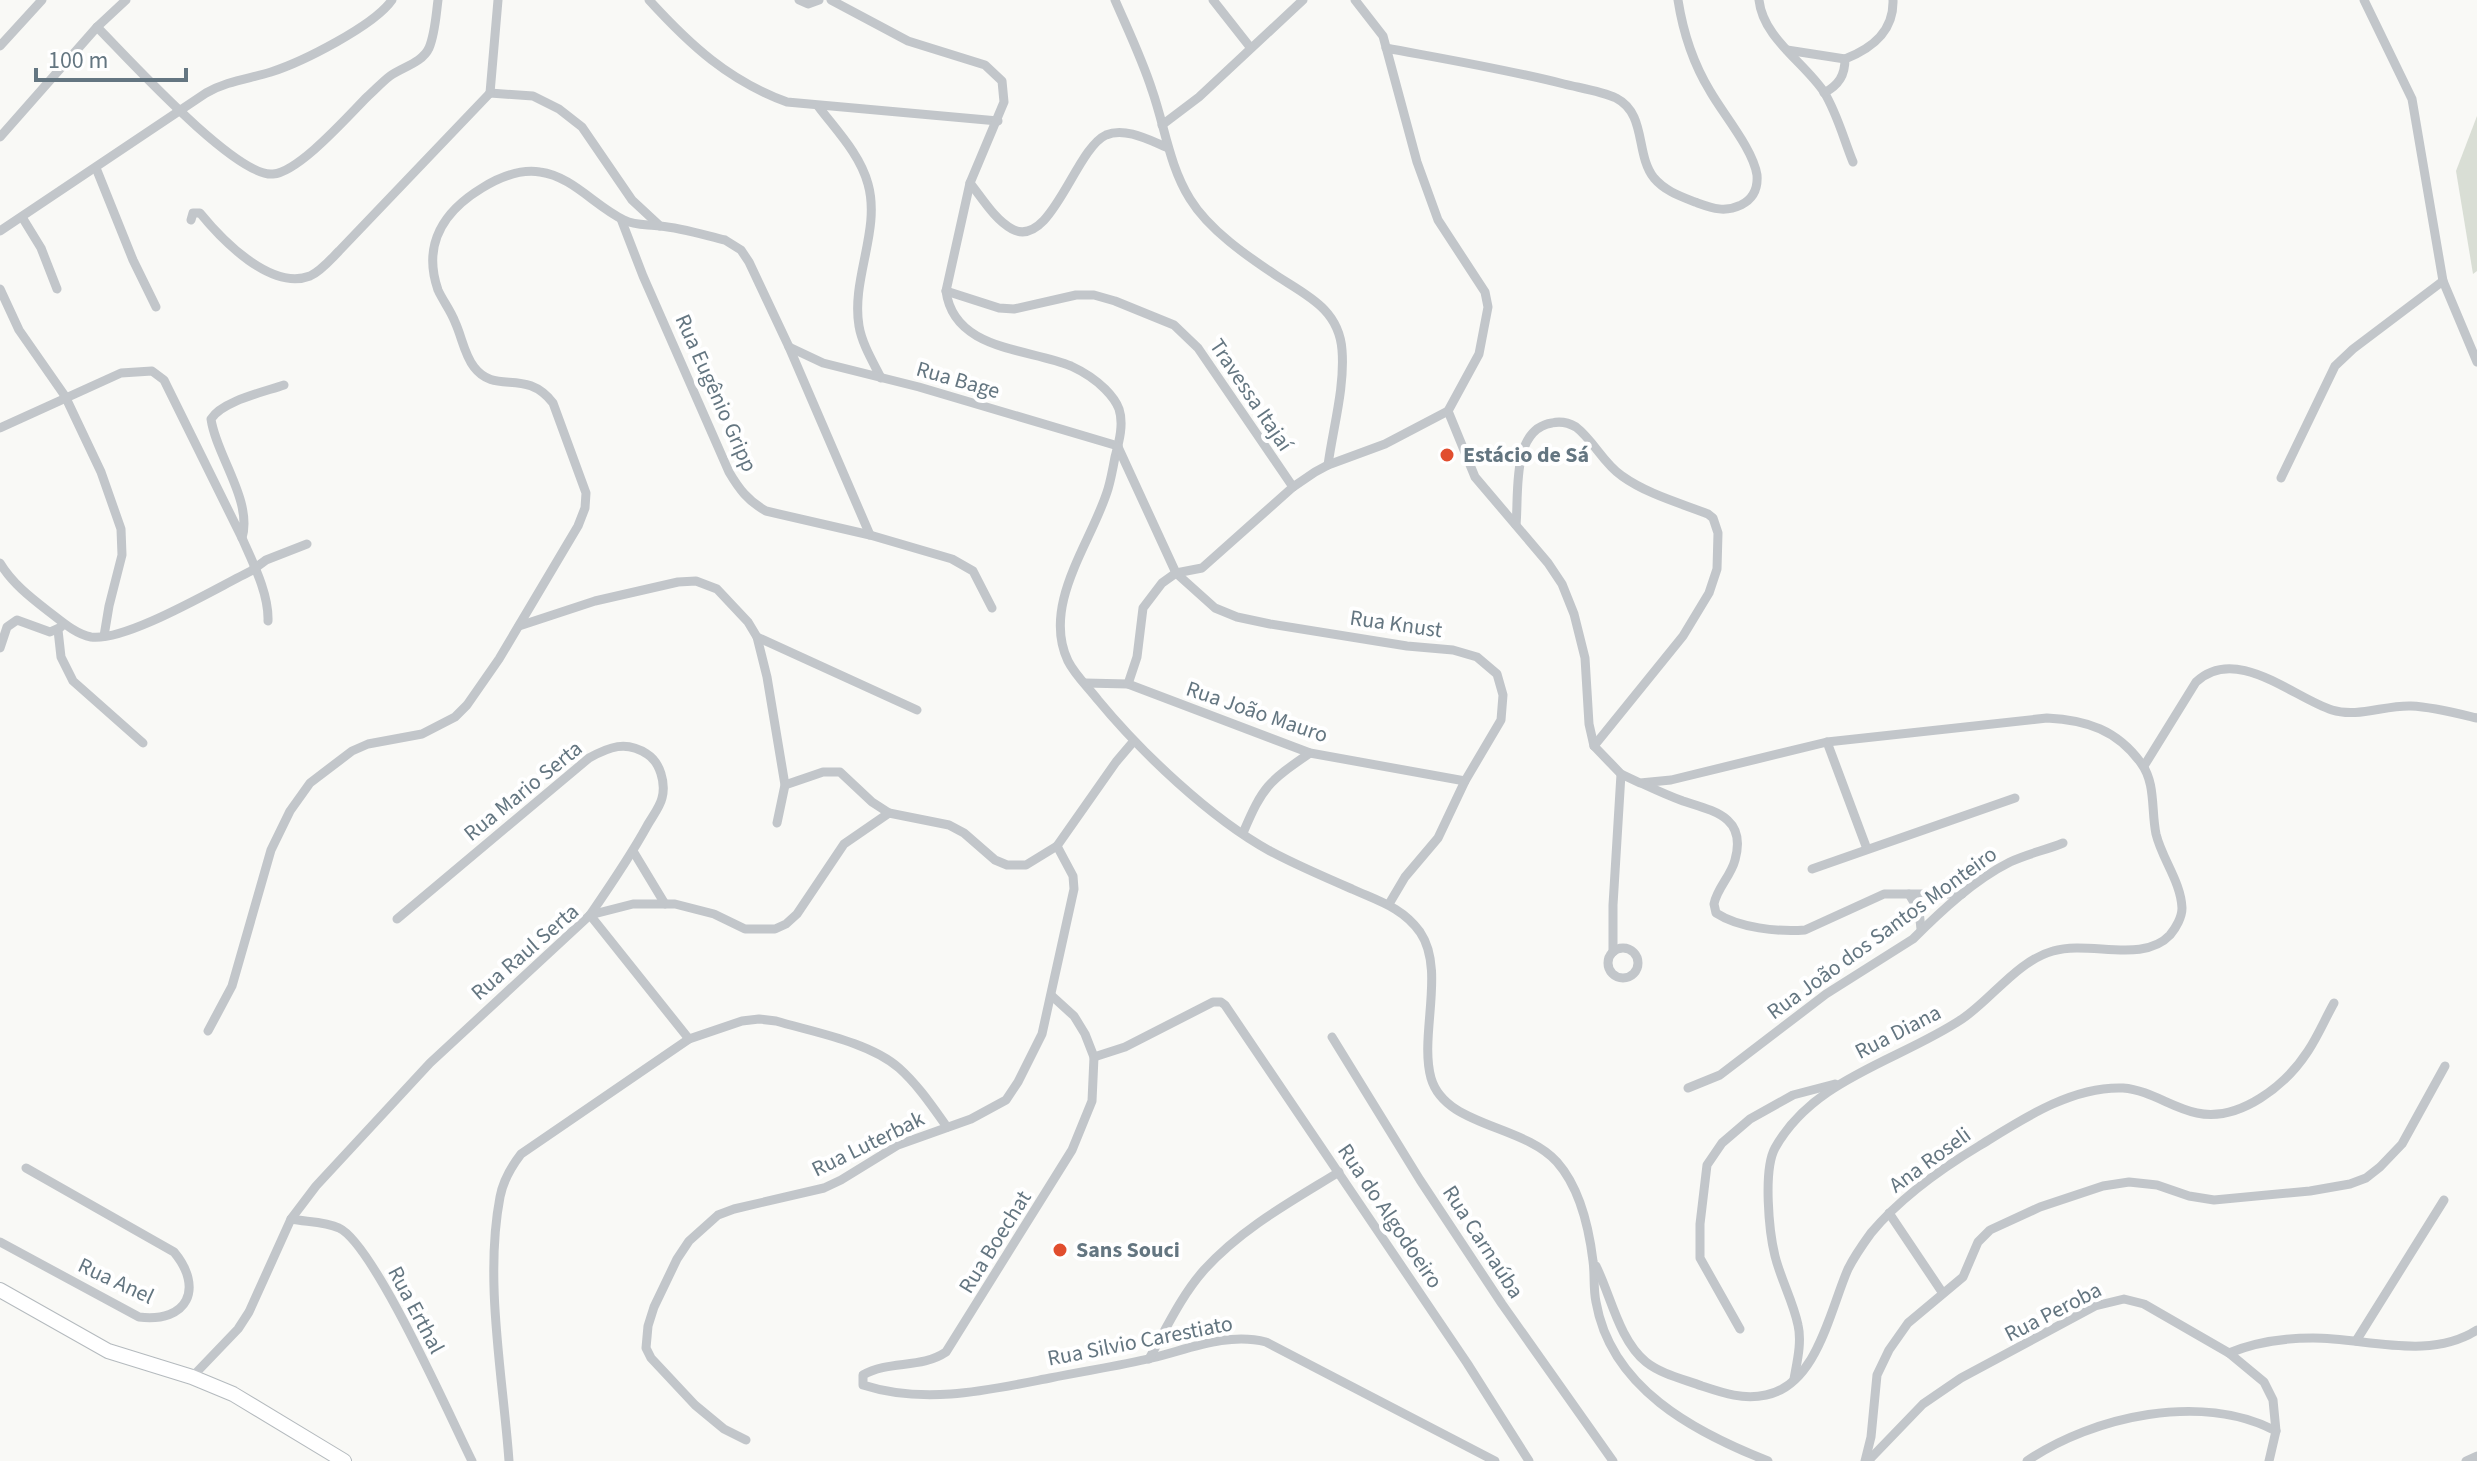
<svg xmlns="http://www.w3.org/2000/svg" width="2477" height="1461" viewBox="0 0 2477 1461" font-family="'Source Sans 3',sans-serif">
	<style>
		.green { fill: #d9ded5 }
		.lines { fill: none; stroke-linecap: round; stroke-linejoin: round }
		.secondary-casing { stroke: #b4babe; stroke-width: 16 }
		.street { stroke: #c2c6ca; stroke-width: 9 }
		.secondary { stroke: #fff; stroke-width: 14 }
		.poi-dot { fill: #e14e2e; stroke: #fff; stroke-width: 3 }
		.labels { text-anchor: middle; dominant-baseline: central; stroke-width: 8; stroke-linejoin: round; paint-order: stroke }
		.street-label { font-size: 22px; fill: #647681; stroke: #fff }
		.poi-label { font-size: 22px; font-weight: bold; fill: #647681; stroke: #fff; text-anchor: start }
	</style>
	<rect width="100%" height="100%" fill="#f9f9f6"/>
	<path class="green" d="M2477,116V271L2473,274L2456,171Z"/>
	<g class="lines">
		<defs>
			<path id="secondary" d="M0,1290L108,1351L192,1377L233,1394L344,1461"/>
		</defs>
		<use href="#secondary" class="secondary-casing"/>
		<g class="street">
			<path d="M649,0C690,45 729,81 787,102L998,121"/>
			<path d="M799,0L808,4L819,0"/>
			<path d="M831,0L908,41L985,65L1002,81L1004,102L970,183L946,291C954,351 1028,348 1071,366C1084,372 1095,379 1105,389C1111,395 1116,401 1119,409C1124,424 1119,442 1115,457C1113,468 1111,479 1108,489C1092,542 1041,604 1068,661C1075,675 1088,687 1098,700C1141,752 1210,818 1270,851C1296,865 1324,877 1352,889C1378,901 1402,907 1420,932C1446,970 1419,1035 1431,1078C1445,1127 1523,1124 1557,1162C1579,1187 1589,1228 1593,1261C1595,1274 1593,1288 1596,1302C1611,1388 1694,1432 1768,1461"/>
			<path d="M1115,0C1128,30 1142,59 1152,90C1165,127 1169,165 1190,199C1209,230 1247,256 1277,276C1306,295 1339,309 1342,350C1345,387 1333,428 1328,465"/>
			<path d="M1213,0L1250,47"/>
			<path d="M1759,0C1763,38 1804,62 1824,92C1837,113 1844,140 1853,162"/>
			<path d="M2364,0L2412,99L2443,281L2477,362"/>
			<path d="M97,27C125,55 236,178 273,174C299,172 348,116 367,97C375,90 382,82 390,76C402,67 422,63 429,48C435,34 436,15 438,0"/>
			<path d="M0,46L42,0"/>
			<path d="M1386,48C1445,59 1505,69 1564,84C1580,88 1601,91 1616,98C1647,114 1635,154 1654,178C1665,191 1680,196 1695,202C1712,208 1724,213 1741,205C1753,199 1758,188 1757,175C1753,149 1723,114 1710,91C1693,63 1683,32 1678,0"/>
			<path d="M1787,50L1845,59"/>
			<path d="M490,93L533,96L559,109L582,127L632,200L660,226"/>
			<path d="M490,93L498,0"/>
			<path d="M1824,93C1839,85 1845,75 1845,59C1873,48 1894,31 1893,0"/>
			<path d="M818,106C836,130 860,154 868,184C881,230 851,279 859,326C862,344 873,362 881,378"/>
			<path d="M1162,125L1199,97L1303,0"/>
			<path d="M0,137L97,27L126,0"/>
			<path d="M96,168L133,260L156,307"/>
			<path d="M970,183C982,198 995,220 1012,229C1051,250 1075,149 1106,135C1125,127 1149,140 1166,147"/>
			<path d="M22,217L41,248L57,289"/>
			<path d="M621,219L643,276L729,472C739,489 748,501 766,511L870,535L952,559L973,571L992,608"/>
			<path d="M191,220L193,213H200C222,240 271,291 310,276C321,271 330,260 339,251L490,93"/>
			<path d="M0,231L206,93C227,81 248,79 271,72C302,62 374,26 392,0"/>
			<path d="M0,289L19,330L65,396L101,472L121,529L122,555L109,606L104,636"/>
			<path d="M946,291L999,308L1014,309L1076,295H1094L1115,301L1174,325L1198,348L1293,487"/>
			<path d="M789,347L823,363L919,387L1118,446"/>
			<path d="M1448,411L1475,477L1548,563L1562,584L1574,614L1585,658L1589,724L1594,746L1621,774L1640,783L1671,780L1827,742L2047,718C2087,720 2117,730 2141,763C2156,783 2151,810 2156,834C2162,859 2181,882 2182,908C2182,917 2176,928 2170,935C2143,964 2089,940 2053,951C2017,961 1992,999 1962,1019C1899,1061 1814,1078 1775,1148C1763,1170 1769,1232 1775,1256C1781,1280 1793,1301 1798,1325C1802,1342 1797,1362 1794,1379"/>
			<path d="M0,428L121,373L152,371L164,380L242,538C253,501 216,455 211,419C222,401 264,392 284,385"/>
			<path d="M1118,447L1176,573L1215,608L1237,617L1270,624L1407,646L1453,650L1477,657L1497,674L1503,695L1501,720L1465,781L1438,838L1405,877L1389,904"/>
			<path d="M2281,478L2335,366L2353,349L2443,281"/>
			<path d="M1516,525C1519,494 1511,429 1552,423C1560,421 1569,423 1576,427C1594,441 1603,463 1622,476C1647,494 1680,503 1708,514L1713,518L1718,533L1717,569L1709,593L1683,636L1594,746"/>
			<path d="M242,538C253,563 269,594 268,621"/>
			<path d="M0,563C12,583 30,597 48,611C60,620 75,634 91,637C126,642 216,588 251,571L266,560L307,544"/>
			<path d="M519,626L595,601L678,582L696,581L717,589L748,622L757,637L767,677L785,785L777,823"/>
			<path d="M58,630L61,657L73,681L143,743"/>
			<path d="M757,637L917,710"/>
			<path d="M0,648L7,627L17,620L50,632L61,627"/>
			<path d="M1085,683L1128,684L1310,753L1465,781"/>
			<path d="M1128,684L1137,657L1143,608L1162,583L1176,573L1202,568L1293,487L1315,472L1328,465L1385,444L1448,411L1479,354L1488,307L1485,292L1438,220L1417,162L1383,36L1355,0"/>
			<path d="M1827,742L1867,849"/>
			<path d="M2144,766L2196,682C2236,644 2294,698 2332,710C2357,718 2385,705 2411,706C2433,707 2456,713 2477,718"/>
			<path d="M1643,784C1656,790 1669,796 1683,801C1714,811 1747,817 1735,860C1731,876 1717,888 1714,904L1716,913C1739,928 1778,932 1805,930L1884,894H1962"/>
			<path d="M785,785L823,772H840L872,802L889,813"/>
			<path d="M1243,833C1263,786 1268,782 1310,753"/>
			<path d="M633,851L665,904"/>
			<path d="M1812,869L2015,798"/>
			<path d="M1909,894L1919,911L1921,929"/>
			<path d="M590,915L689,1039"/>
			<path d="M397,919L589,758C609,747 626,740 647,754C660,762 666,783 662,798C660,807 652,817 647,826C630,857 610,886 590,915"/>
			<circle cx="1623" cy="963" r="15"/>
			<path d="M1613,952V905L1621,774"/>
			<path d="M1052,996L1074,1016L1085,1034L1094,1057L1092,1101L1072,1150L946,1352C921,1369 889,1360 863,1375V1385C925,1405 989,1390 1050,1378C1084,1371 1119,1366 1152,1358C1189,1349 1228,1332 1266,1342L1495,1461"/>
			<path d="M208,1031L232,986L271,850L290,811L310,783L352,751L368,744L422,734L455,717L467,705L499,659L578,526L585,508L586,493L553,403C525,367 496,396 474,367C464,354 462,337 455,322C451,311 443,301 438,290C422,244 444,211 482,188C498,178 520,169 540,172C572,176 596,207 624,220C636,226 647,224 660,226C682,228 704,235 725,240L741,250L749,262L789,347L870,535"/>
			<path d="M1332,1037L1420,1180L1502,1304L1613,1461"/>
			<path d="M1094,1057L1125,1047L1213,1002H1221L1225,1005L1467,1363L1529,1461"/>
			<path d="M1688,1088L1720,1075L1826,994L1913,939C1941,911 1974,880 2010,862C2027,854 2046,850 2063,843"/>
			<path d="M1889,1213L1942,1292"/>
			<path d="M291,1219C306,1222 325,1221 339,1228C374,1244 451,1419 472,1461"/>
			<path d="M0,1242L139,1317C188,1323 204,1288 174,1252L26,1168"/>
			<path d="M1596,1266C1611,1296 1619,1340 1646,1362C1661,1374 1683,1379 1702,1386C1723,1393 1743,1400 1766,1395C1817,1385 1830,1310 1848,1269C1854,1257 1863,1244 1871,1233C1901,1197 1939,1170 1979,1146C2021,1120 2071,1086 2123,1088C2150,1090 2172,1108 2197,1113C2240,1122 2286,1085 2308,1051C2318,1036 2325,1019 2334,1003"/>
			<path d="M1740,1329L1700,1258V1224L1707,1165L1722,1143L1750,1119L1793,1095L1835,1084"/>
			<path d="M2356,1341L2444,1200"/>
			<path d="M2229,1353C2256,1342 2284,1338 2313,1338C2366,1338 2429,1361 2477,1330"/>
			<path d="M1149,1359C1166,1329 1181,1296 1204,1270C1242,1228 1292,1201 1339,1172"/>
			<path d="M192,1377L238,1329L249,1312L291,1219L316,1186L430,1063L590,915L633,904H675L714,914L745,929H775L786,924L797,914L844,844L889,813L949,825L964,833L995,860L1007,865H1026L1057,846L1116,762L1133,742"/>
			<path d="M746,1440L724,1429L695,1405L651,1358L646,1348L648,1326L654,1307L677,1259L689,1241L718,1215L734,1209L824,1188L841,1180L898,1145L971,1119L1006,1100L1018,1082L1042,1034L1074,889L1073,876L1057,846"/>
			<path d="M509,1461C503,1377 484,1280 500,1197C503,1181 511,1167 521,1154L689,1039L742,1021L759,1019L776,1021C813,1032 870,1042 899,1068C918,1085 932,1106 947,1127"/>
			<path d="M1865,1461L1871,1437L1877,1375L1889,1350L1908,1323L1963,1277L1978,1242L1990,1230L2040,1207L2103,1186L2129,1182L2157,1185L2189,1196L2214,1200L2310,1191L2350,1184L2366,1178L2380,1167L2402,1144L2445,1066"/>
			<path d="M1868,1461L1923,1404L1961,1378L2095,1306L2124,1299L2144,1304L2229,1353L2264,1382L2273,1400L2276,1431"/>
			<path d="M2027,1461C2093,1416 2202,1392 2276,1431L2269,1461"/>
			<path d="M2466,1461L2477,1456"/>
		</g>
		<use href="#secondary" class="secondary"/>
	</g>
	<g class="poi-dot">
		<circle cx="1447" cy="455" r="8"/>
		<circle cx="1060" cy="1250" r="8"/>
	</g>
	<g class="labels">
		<g class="street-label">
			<text transform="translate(958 380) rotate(16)">Rua Bage</text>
			<text transform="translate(716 393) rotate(66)">Rua Eugênio Gripp</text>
			<text transform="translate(1251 395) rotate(56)">Travessa Itajaí</text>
			<text transform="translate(1396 624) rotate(8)">Rua Knust</text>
			<text transform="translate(1257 712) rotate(19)">Rua João Mauro</text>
			<text transform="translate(523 791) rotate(-39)">Rua Mario Serta</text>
			<text transform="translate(1882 933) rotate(-36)">Rua João dos Santos Monteiro</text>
			<text transform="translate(525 952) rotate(-41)">Rua Raul Serta</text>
			<text transform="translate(1898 1032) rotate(-27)">Rua Diana</text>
			<text transform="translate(868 1144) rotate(-26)">Rua Luterbak</text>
			<text transform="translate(1930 1160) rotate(-36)">Ana Roseli</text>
			<text transform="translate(1390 1216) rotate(56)">Rua do Algodoeiro</text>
			<text transform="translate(995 1242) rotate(-58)">Rua Boechat</text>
			<text transform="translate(1483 1242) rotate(57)">Rua Carnaúba</text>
			<text transform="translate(116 1281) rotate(25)">Rua Anel</text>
			<text transform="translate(416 1310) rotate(62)">Rua Erthal</text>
			<text transform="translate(2053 1312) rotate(-27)">Rua Peroba</text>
			<text transform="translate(1140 1341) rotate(-11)">Rua Silvio Carestiato</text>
		</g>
		<g class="poi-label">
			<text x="1463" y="455">Estácio de Sá</text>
			<text x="1076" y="1250">Sans Souci</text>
		</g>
	</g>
	<path d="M36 68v12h150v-12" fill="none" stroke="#647681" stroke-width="4"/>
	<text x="48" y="68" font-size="24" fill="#647681" stroke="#ffffff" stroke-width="6" paint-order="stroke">100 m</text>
</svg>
